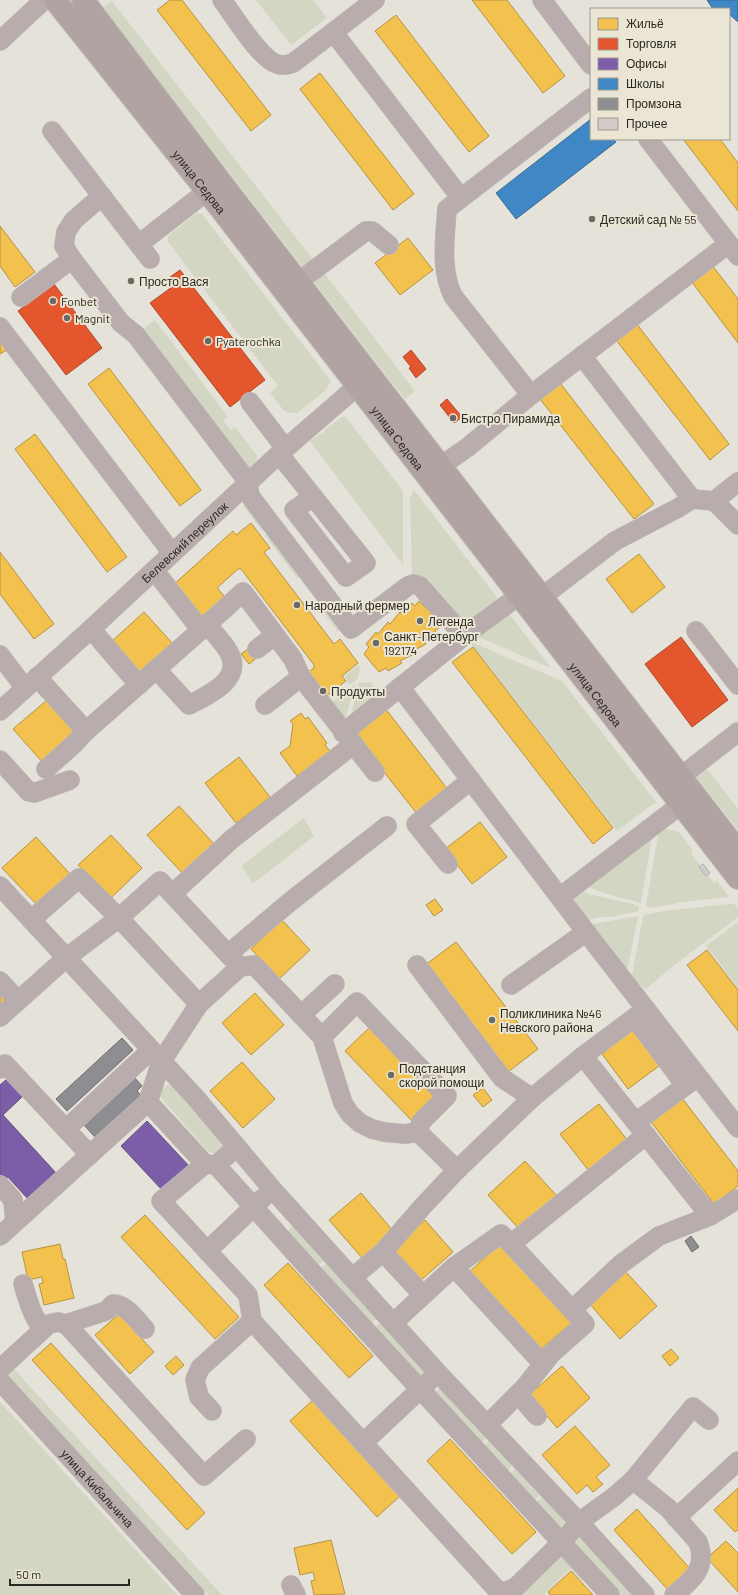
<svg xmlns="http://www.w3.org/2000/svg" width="738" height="1595" viewBox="0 0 738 1595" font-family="Barlow,sans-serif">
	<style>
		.green { fill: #d4d6c4 }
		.homes { fill: #f2c14e; stroke: #b69341 }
		.shops { fill: #e4572e; stroke: #ac492a }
		.offices { fill: #7b5ea7; stroke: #634e7f }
		.schools { fill: #3f88c5; stroke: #396b94 }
		.industry { fill: #8d8d92; stroke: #6f6f70 }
		.building { fill: #d2cbcc; stroke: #b1adac }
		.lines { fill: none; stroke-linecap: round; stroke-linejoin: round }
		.minor-casing { stroke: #c3c0b9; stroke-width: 20 }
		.major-casing { stroke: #c3c0b9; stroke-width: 24 }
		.minor { stroke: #b8acac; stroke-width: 19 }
		.major { stroke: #b0a3a2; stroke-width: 22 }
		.poi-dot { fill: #6b6962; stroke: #eae5d4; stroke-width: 1.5 }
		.labels { text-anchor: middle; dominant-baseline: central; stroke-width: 4; stroke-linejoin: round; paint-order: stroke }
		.street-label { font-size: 12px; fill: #2a2822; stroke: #eae5d4 }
		.poi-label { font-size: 12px; fill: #2a2822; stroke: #eae5d4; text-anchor: start }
	</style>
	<rect width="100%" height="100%" fill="#e5e2d9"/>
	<g class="green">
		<path d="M256,0H313L327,18L291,45Z"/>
		<path d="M112,1L315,262L305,270L102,8Z"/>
		<path d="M197,213L202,214L331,381L324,392L297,413H290L284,411L270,392L278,386L168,242V236Z"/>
		<path d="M322,270L415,391L405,399L311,278Z"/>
		<path d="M155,320L228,417L223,421L231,430L235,427L257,455L256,462L249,469L140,331Z"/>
		<path d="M345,416L403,491V565L310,441L325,431V430L340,418Z"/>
		<path d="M414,490L499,600L465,627L417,575L412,574L410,497Z"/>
		<path d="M247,502L267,528L262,531L243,505Z"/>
		<path d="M270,532L302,574L297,578L265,535Z"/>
		<path d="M321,600L340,627L338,632L317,604Z"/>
		<path d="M507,611L551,668L476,636Z"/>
		<path d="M469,641L562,681L656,802L617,831Z"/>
		<path d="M358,665L360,668L357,680L349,685L345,676Z"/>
		<path d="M371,682L378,694L349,722L359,683Z"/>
		<path d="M356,684L344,723L328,705Z"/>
		<path d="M704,765L738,809V830L695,775Z"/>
		<path d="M304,818L314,836L253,884L241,866Z"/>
		<path d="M666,829L679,832L693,851L691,854L714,883L717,881L729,897L682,902L658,907L650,908L646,905L659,830Z"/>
		<path d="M653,832L641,903L603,893L584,885Z"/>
		<path d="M580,888L588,894L633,904L639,907V911L611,917H601L588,920L574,899Z"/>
		<path d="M729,904H734L738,909V917L673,966L646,989L636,981L632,975L643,917L645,915L664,911Z"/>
		<path d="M638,916V918L627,970L592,924Z"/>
		<path d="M738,922V988L706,946Z"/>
		<path d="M171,1083L226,1142L219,1154L212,1153L207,1150L162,1099L160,1096L162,1089Z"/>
		<path d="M292,1227H297L327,1258L314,1269L286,1233Z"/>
		<path d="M329,1261L380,1316L367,1327L317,1272Z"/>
		<path d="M383,1319L425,1371L420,1376L371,1331Z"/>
		<path d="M11,1366L222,1595H208L4,1373Z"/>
		<path d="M440,1388L490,1435L477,1446L433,1394Z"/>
		<path d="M0,1402L177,1595H0Z"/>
		<path d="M492,1438L516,1463L503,1474L480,1449Z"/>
		<path d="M518,1465L543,1492L530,1504L506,1477Z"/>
		<path d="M545,1494L565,1521L560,1529L532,1506Z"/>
		<path d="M579,1531L638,1595H617L571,1540Z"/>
		<path d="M559,1553L586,1578L582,1581L570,1569L545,1593L546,1595H511Z"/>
	</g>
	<g class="homes">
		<path d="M170,0H182L271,115L251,131L157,10Z"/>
		<path d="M472,0H507L565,76L543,93Z"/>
		<path d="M396,15L489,136L469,152L375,31Z"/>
		<path d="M320,73L414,194L393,210L300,89Z"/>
		<path d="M683,139H720L738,163V211Z"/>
		<path d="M0,226L35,272L15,287L0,266Z"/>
		<path d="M408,238L433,270L400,295L375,263Z"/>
		<path d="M712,265L738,299V343L691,281Z"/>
		<path d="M636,323L729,444L710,460L616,340Z"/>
		<path d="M0,340L7,350L0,354Z"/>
		<path d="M109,368L201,490L180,506L88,384Z"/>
		<path d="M560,383L654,504L634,519L540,399Z"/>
		<path d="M35,434L127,557L107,572L15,449Z"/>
		<path d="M251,523L270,548L264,552L334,644L340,639L358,663L342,676L346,681L325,697L307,673L314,668V665L241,569H238L218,587V589L225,597L201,618L172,586L233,531L236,535Z"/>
		<path d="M0,552L54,624L34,639L0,594Z"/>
		<path d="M639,554L665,587L632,613L606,579Z"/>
		<path d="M419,601L432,614L440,627L435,631L437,634L424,641L426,644L413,651L414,654L400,661L402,663L388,671L386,668L379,672L364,654L369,647L366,644L376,632L378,634L388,622L390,624L400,612L403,614L412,603L415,606Z"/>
		<path d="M144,612L174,645L141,674L111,642Z"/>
		<path d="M252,646L259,656L249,664L241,654Z"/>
		<path d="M473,647L613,828L593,844L452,662Z"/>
		<path d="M47,700L77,735L44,764L13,729Z"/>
		<path d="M385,708L449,791L418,815L353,733Z"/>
		<path d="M301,713L305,719L308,717L327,743L325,745L330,751L297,776L280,753L290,746L293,724L290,721Z"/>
		<path d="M239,757L270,797L236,823L205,783Z"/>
		<path d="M179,806L215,845L183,874L147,835Z"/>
		<path d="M480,822L507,857L472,884L445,849Z"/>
		<path d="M111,835L142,868L110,899L78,865Z"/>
		<path d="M36,837L71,875L38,906L2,868Z"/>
		<path d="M435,899L443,910L434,916L426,905Z"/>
		<path d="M282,920L310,950L279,979L251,949Z"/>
		<path d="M456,942L538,1049L508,1072L425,965Z"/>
		<path d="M707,950L738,990V1031L687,965Z"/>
		<path d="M0,991L7,999L0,1005Z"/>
		<path d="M255,993L284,1025L251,1055L222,1023Z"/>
		<path d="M636,1027L663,1063L628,1089L602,1054Z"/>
		<path d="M369,1028L436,1099L413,1122L345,1051Z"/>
		<path d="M242,1062L275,1099L243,1128L210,1091Z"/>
		<path d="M483,1088L492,1100L483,1107L473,1095Z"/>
		<path d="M682,1098L738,1171V1186L714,1204L651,1122Z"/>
		<path d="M599,1104L628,1141L589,1171L560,1134Z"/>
		<path d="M525,1161L557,1196L520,1230L488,1195Z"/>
		<path d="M361,1193L394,1232L363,1259L329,1220Z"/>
		<path d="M145,1215L239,1317L215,1339L121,1237Z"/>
		<path d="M425,1220L453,1252L420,1281L392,1249Z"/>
		<path d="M60,1244L63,1259H65L74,1298L44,1305L39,1284L43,1283L42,1277L28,1280L22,1252Z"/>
		<path d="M500,1244L571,1323L539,1351L469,1272Z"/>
		<path d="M288,1263L373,1356L349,1378L264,1285Z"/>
		<path d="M625,1271L657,1306L620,1339L589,1303Z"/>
		<path d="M119,1314L154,1352L130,1374L95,1335Z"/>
		<path d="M51,1343L205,1513L187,1530L32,1360Z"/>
		<path d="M671,1349L679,1358L670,1366L662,1356Z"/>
		<path d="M176,1356L184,1365L173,1375L165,1366Z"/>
		<path d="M562,1366L590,1398L557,1428L529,1395Z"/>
		<path d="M314,1399L400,1496L377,1517L290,1421Z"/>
		<path d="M575,1426L610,1465L596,1477L603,1484L593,1492L587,1485L577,1494L542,1455Z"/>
		<path d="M450,1439L536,1532L512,1554L427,1461Z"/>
		<path d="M738,1488V1530L735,1532L714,1510Z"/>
		<path d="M637,1509L693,1572L670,1592L614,1530Z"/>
		<path d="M331,1540L345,1594L314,1595L311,1581L315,1580L313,1572L300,1575L294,1548Z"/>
		<path d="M726,1541L738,1553V1592L707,1558Z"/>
		<path d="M571,1571L584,1585L593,1595H550L548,1592Z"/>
	</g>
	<g class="shops">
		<path d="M180,270L265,380L230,407L150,303L172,287L166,280Z"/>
		<path d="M54,284L102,348L66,375L18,311Z"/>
		<path d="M411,350L426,369L416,378L409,368L411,367L403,357Z"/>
		<path d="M447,399L462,417L454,423L440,405Z"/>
		<path d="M681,637L728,700L692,727L645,664Z"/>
	</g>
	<g class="offices">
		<path d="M7,1079L23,1096L3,1115L56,1173L28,1199L8,1177L3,1182L0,1179V1085Z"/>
		<path d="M147,1121L190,1167L163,1191L121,1146Z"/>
	</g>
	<g class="schools">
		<path d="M707,0H738V22L729,14V9H722L720,7L713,9Z"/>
		<path d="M591,119V139H613L616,142L516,219L496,193Z"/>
	</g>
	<g class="industry">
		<path d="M122,1038L133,1050L67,1111L56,1099Z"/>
		<path d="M134,1077L142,1086L137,1091L141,1095L95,1137L82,1123Z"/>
		<path d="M691,1236L699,1247L692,1252L685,1241Z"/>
	</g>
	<path class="building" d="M703,864L710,873L706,876L699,867Z"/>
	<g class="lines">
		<defs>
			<g id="minor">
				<path d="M222,0C234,16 260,59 277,64C283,66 287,65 293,63L375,0"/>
				<path d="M542,0L591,65"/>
				<path d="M334,33L461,198"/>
				<path d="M0,41L44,0"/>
				<path d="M52,131L150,259"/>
				<path d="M648,139L738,256"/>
				<path d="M102,196L74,220L66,232L64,246L72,259L121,323L136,335L248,482L250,496L351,629L408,586L414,584L420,586L464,636"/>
				<path d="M139,244L219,182"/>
				<path d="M286,291L366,231H372L389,245"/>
				<path d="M21,297L72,259"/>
				<path d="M0,327L172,553"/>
				<path d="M582,356L692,499"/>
				<path d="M531,395L453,296C440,269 445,239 447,209L591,98"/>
				<path d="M250,402L285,448"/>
				<path d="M279,454L366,563L346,577L294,510L313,497"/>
				<path d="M428,475L468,447L531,395L728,244"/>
				<path d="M714,501L738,525"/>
				<path d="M530,606L615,541L678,508L692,499L714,501L738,482"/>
				<path d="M91,629L139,685"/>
				<path d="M201,630L243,592L293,659L301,677L375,772"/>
				<path d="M696,631L738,685"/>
				<path d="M257,649L275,635"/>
				<path d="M0,655L25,688"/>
				<path d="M156,669L189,705C210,694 246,679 227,649C221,640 213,632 207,624"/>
				<path d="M37,677L86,731L201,630L154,570"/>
				<path d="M400,687L586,932L738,1128"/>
				<path d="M265,705L301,677"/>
				<path id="s1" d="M0,711L91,629L279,454L369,376"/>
				<path d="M343,733L464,636L532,586"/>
				<path d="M0,760L29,792L34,793L70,780"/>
				<path d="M46,769L73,745L86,731"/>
				<path d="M670,785L738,732"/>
				<path d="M448,864L416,824L471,780"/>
				<path d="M0,886L195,1097L273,1190L438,1373L579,1522L615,1496L633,1480L693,1407L709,1420"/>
				<path d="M172,894L232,839L354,744"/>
				<path d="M560,897L692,796"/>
				<path d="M31,920L79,878L119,918L199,1004"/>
				<path d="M228,954L291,901L387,826"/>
				<path d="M417,965L502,1078L532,1098"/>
				<path d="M0,981L18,1001"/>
				<path d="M511,985L586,932"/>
				<path d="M301,1015L335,984"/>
				<path d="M0,1017L66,958L119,918L160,881L240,967"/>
				<path d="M635,1018L685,1085"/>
				<path d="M322,1037L357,1002L447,1096L421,1122L418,1132"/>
				<path d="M583,1056L710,1216"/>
				<path d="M0,1069L5,1064L90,1155"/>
				<path d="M148,1102L205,1164"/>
				<path d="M636,1122L696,1078"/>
				<path d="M66,1129L151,1050"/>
				<path d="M237,1147L216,1165L205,1164L161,1201L248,1295L252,1321L499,1592L507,1591L516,1587L561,1543L579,1522L645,1595"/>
				<path d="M216,1165L312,1272L610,1595"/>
				<path d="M0,1185L13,1200L15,1222"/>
				<path d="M0,1236L148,1102L161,1062L199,1004L240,967L254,965L322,1037L343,1103L350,1114L360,1123L372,1129L384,1132L405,1134L418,1132L457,1170"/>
				<path d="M207,1251L263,1198"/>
				<path d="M383,1252L423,1295"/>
				<path d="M454,1267L543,1364"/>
				<path d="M352,1278L383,1252L423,1206L457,1170L532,1098L583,1056L646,1009"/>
				<path d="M23,1284C28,1300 32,1316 42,1328"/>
				<path d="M572,1310L511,1244L646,1135"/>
				<path d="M393,1323L454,1267L501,1234L511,1244"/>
				<path d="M66,1324L106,1311L113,1304C126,1304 137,1320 145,1329"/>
				<path d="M0,1369L49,1324L58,1322L66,1324L204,1476L246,1439"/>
				<path id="s2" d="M0,1381L195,1595"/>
				<path d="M518,1394L537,1416"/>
				<path d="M212,1411L199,1397L195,1380L200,1368L252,1321"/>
				<path d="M487,1425L525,1387L551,1354L585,1324L572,1310L621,1264L659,1236L710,1216L738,1199"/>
				<path d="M363,1443L429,1381"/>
				<path d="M633,1480L668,1508L698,1542C708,1568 692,1580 674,1595"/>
				<path d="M676,1518L738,1461"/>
				<path d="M291,1585L296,1595"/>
			</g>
			<g id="major">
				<path id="s3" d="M55,0L207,191L738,878"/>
				<path d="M83,0L220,181L738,851"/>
			</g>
		</defs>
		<use href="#minor" class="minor-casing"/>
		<use href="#major" class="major-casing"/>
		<use href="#minor" class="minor"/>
		<use href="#major" class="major"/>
	</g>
	<g class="poi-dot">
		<circle cx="592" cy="219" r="4"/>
		<circle cx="131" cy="281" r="4"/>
		<circle cx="53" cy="301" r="4"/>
		<circle cx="67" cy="318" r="4"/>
		<circle cx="208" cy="341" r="4"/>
		<circle cx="453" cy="418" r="4"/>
		<circle cx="297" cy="605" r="4"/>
		<circle cx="420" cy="621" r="4"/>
		<circle cx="376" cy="643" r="4"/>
		<circle cx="323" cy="691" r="4"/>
		<circle cx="492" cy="1020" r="4"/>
		<circle cx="391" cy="1075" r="4"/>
	</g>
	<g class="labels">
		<g class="street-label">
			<text stroke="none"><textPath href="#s3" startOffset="232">улица Седова</textPath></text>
			<text stroke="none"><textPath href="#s3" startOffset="556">улица Седова</textPath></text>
			<text stroke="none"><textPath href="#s1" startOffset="250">Белевский переулок</textPath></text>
			<text stroke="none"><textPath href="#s3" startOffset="880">улица Седова</textPath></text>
			<text stroke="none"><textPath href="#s2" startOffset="145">улица Кибальчича</textPath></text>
		</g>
		<g class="poi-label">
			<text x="600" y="219">Детский сад № 55</text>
			<text x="139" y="281">Просто Вася</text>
			<text x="61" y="301">Fonbet</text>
			<text x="75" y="318">Magnit</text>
			<text x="216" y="341">Pyaterochka</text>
			<text x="461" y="418">Бистро Пирамида</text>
			<text x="305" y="605">Народный фермер</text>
			<text x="428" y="621">Легенда</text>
			<text x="384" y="636">Санкт-Петербург<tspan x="384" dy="14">192174</tspan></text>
			<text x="331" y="691">Продукты</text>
			<text x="500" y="1013">Поликлиника №46<tspan x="500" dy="14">Невского района</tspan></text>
			<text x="399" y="1068">Подстанция<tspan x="399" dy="14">скорой помощи</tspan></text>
		</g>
	</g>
	<rect x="590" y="8" width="140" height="132" fill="#eae5d4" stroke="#9d998d"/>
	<rect x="598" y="18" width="20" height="12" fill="#f2c14e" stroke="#9d998d"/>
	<text x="626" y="28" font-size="12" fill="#2a2822">Жильё</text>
	<rect x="598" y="38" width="20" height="12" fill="#e4572e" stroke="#9d998d"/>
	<text x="626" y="48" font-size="12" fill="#2a2822">Торговля</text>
	<rect x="598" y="58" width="20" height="12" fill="#7b5ea7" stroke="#9d998d"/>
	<text x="626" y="68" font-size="12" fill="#2a2822">Офисы</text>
	<rect x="598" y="78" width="20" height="12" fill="#3f88c5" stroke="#9d998d"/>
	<text x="626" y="88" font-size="12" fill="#2a2822">Школы</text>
	<rect x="598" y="98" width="20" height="12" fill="#8d8d92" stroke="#9d998d"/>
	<text x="626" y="108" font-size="12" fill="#2a2822">Промзона</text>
	<rect x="598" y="118" width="20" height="12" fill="#d2cbcc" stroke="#9d998d"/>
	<text x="626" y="128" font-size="12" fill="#2a2822">Прочее</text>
	<path d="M10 1579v6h119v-6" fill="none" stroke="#2a2822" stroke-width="2"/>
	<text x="16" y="1579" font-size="12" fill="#2a2822" stroke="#eae5d4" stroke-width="3" paint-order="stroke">50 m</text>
</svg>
